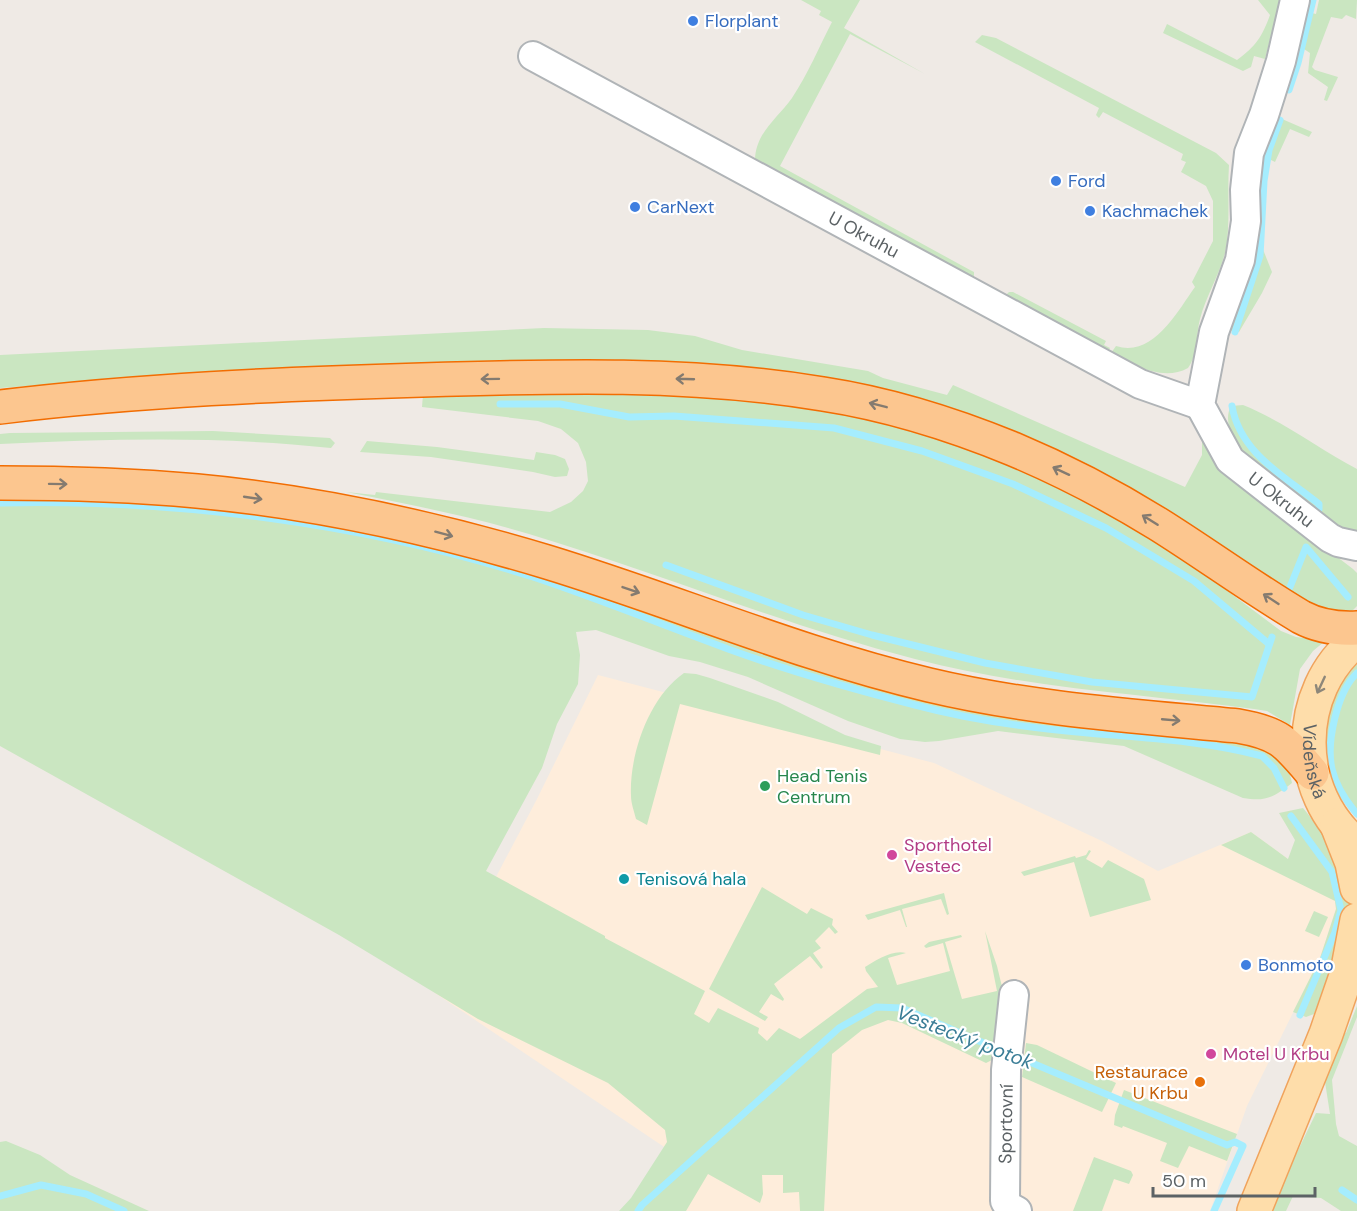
<svg xmlns="http://www.w3.org/2000/svg" width="1357" height="1211" viewBox="0 0 1357 1211" font-family="'DM Sans',sans-serif">
	<style>
		.commercial { fill: #feeddb }
		.green { fill: #cae6c1 }
		.lines { fill: none; stroke-linecap: round; stroke-linejoin: round }
		.stream { stroke: #a5edfe; stroke-width: 7 }
		.minor-casing { stroke: #b0b4b7; stroke-width: 32 }
		.major-casing { stroke: #f0a35c; stroke-width: 36 }
		.highway-casing { stroke: #f26d02; stroke-width: 36 }
		.minor { stroke: #fff; stroke-width: 28 }
		.major { stroke: #feddaa; stroke-width: 33 }
		.highway { stroke: #fcc68f; stroke-width: 33 }
		.oneway { stroke: #847b70 }
		.oneway2 { stroke: #8d877a }
		.shop-dot { fill: #3f7fe0; stroke: #fff; stroke-width: 2 }
		.leisure-dot { fill: #2e9e5b; stroke: #fff; stroke-width: 2 }
		.hotel-dot { fill: #d1479c; stroke: #fff; stroke-width: 2 }
		.culture-dot { fill: #0f9aa8; stroke: #fff; stroke-width: 2 }
		.food-dot { fill: #e8710a; stroke: #fff; stroke-width: 2 }
		.labels { text-anchor: middle; dominant-baseline: central; stroke-width: 4.5; stroke-linejoin: round; paint-order: stroke }
		.shop-label { font-size: 18px; fill: #366cbe; stroke: #fff; text-anchor: start }
		.street-label { font-size: 18px; fill: #5c6265; stroke: #fff }
		.leisure-label { font-size: 18px; fill: #27864d; stroke: #fff; text-anchor: start }
		.hotel-label { font-size: 18px; fill: #b23c85; stroke: #fff; text-anchor: start }
		.culture-label { font-size: 18px; fill: #0d838f; stroke: #fff; text-anchor: start }
		.food-label { font-size: 18px; fill: #c56008; stroke: #fff; text-anchor: end }
		.water-label { font-size: 20px; font-style: italic; fill: #3a7d96; stroke: #fff }
	</style>
	<rect width="100%" height="100%" fill="#efeae5"/>
	<path class="commercial" d="M598,675L934,763L1102,841L1158,871L1251,832L1288,859L1331,874L1336,908L1320,958L1247,1106L1210,1211H683L694,1167L435,993L537,799Z"/>
	<g class="green">
		<path d="M801,0H860L844,28L925,74L850,34L780,166L970,270L974,272V279L755,161C755,133 777,119 792,98C808,74 819,47 832,22L819,15L821,11Z"/>
		<path d="M1258,0H1280L1265,59L1254,56L1251,67L1243,71L1163,33L1167,24L1237,60C1256,46 1262,37 1270,15Z"/>
		<path d="M1306,0H1315L1312,13L1316,14L1319,0H1357L1356,19L1346,15L1342,19L1331,17L1312,67L1315,70L1338,77L1327,101L1324,100L1328,87L1308,73L1310,53L1304,49L1291,92L1284,89Z"/>
		<path d="M982,35L996,38L1216,153L1229,165C1227,194 1231,225 1225,253C1219,276 1206,296 1200,319C1196,334 1198,355 1188,368C1163,382 1133,365 1111,353L1116,346C1153,358 1177,312 1195,287L1192,282L1213,241V201L1206,186L1181,172L1186,162L1181,160L1183,154L1103,112L1099,118L1096,115L1099,108L975,42Z"/>
		<path d="M1282,119L1312,132L1309,137L1290,129L1275,162L1269,159L1264,182L1262,247L1272,272L1262,293L1239,332L1227,330L1255,181L1272,120Z"/>
		<path d="M1009,292H1013L1106,341L1104,345L1110,348L1108,351L1005,296Z"/>
		<path d="M544,328L648,330L695,336L742,350L868,371L883,378L947,395L953,385L1185,487L1202,455V436L1209,454L1222,472L1260,498L1353,569L1357,573V606L1350,613L1344,616L1278,594L838,379L834,381L153,377L0,388V355Z"/>
		<path d="M674,389L884,417L1042,474L1178,554L1281,631L1296,637L1325,641L1313,651L1300,669L1290,725L1267,711L1254,709C1141,694 1025,688 915,659C784,625 659,573 529,534C469,516 408,504 346,492L375,495L376,492L550,512L571,502L583,491L588,481L586,462L578,443L561,429L538,421L422,407L423,394Z"/>
		<path d="M1243,405C1283,421 1319,449 1357,469V533L1339,527L1245,454C1235,441 1222,423 1231,406Z"/>
		<path d="M213,431L330,438L335,443L331,448C221,436 110,439 0,444V434L10,433Z"/>
		<path d="M367,441L437,447L534,460L536,452L555,455L565,459L569,469L567,476L555,477L533,472L431,457L360,452Z"/>
		<path d="M0,490H70L394,529L778,647L1259,741L1288,766L1292,783C1274,797 1266,802 1243,798L1124,746L998,731L939,741L925,742L900,739L848,721L748,677L700,662L669,656L596,630L576,632L580,655L578,684L557,724L542,768L486,871L605,936V938L705,991L694,1014L709,1023L718,1008L759,1028L758,1033L767,1041L779,1028L800,1039L867,989L878,987L866,971L865,967C876,960 893,949 906,953L888,958L897,985L950,971L943,943L926,948L924,946L929,942L961,935L962,937L945,942L962,999L997,991L985,931L997,966L1006,1003L996,1058L986,1063L902,1023L888,1020L862,1030L832,1054L824,1211H800L799,1192L783,1193V1175H762L763,1194L760,1203L708,1174L686,1211H619L631,1198L667,1142L665,1130L608,1083L478,1019L339,935L0,746Z"/>
		<path d="M1357,664V818C1318,774 1315,707 1357,664Z"/>
		<path d="M684,673L696,674L710,678L778,702L845,735L881,746L880,755L680,704L647,825L636,819C634,811 631,803 631,796C629,755 649,697 684,673Z"/>
		<path d="M1303,808C1327,837 1354,877 1348,917C1343,951 1327,983 1314,1014L1306,1017L1293,1012L1320,958L1336,909L1335,901L1221,845L1251,832L1288,859L1295,840L1279,813Z"/>
		<path d="M1089,850L1091,851L1086,859L1102,868L1108,860L1144,879L1151,900L1090,917L1074,862L1024,876L1021,872L1075,856L1076,858L1086,855Z"/>
		<path d="M762,887L807,914L811,908L833,919L832,925L838,932L835,934L829,927L815,941L821,948L813,953L823,967L821,969L810,956L774,984L784,999L783,1001L771,994L759,1012L768,1017L765,1021L709,989Z"/>
		<path d="M944,893L949,914L947,915L941,899L902,909L907,927H906L900,910L868,920L865,915Z"/>
		<path d="M1314,911L1328,917L1319,937L1305,931Z"/>
		<path d="M1357,1006V1017L1332,1080L1336,1124L1339,1136L1357,1146V1211H1341L1321,1198L1293,1196L1286,1211H1273L1290,1167L1316,1113L1330,1114L1325,1082L1343,1032L1346,1033Z"/>
		<path d="M1026,1043L1037,1045L1116,1083L1102,1112L1022,1077Z"/>
		<path d="M1124,1090L1237,1134L1227,1161L1189,1146L1178,1168L1160,1161L1167,1143L1123,1126L1122,1128L1114,1125L1115,1115Z"/>
		<path d="M6,1141L40,1155L70,1175L149,1211H0V1142Z"/>
		<path d="M1094,1157L1131,1171L1133,1175L1129,1184L1114,1179L1102,1211H1073Z"/>
	</g>
	<g class="lines">
		<g class="stream">
			<path d="M1289,90L1298,63L1313,0"/>
			<path d="M1235,332L1260,256L1264,181L1269,150L1280,120"/>
			<path d="M500,404H560L629,417L674,416L834,428L922,451L1013,484L1106,528L1194,581L1269,644"/>
			<path d="M1232,406C1240,453 1284,476 1319,504V509"/>
			<path d="M0,503C177,499 364,523 533,577C599,599 663,625 728,649C789,671 852,689 915,705C971,720 1030,728 1088,733C1146,738 1205,741 1262,756L1274,768L1284,788"/>
			<path d="M666,565L803,615L872,635L985,663L1092,682L1252,697L1272,637"/>
			<path d="M1290,587L1306,547L1348,597"/>
			<path d="M1357,673C1337,692 1326,743 1332,769C1336,786 1346,801 1357,814"/>
			<path d="M1291,816L1332,872L1341,910L1335,932L1300,1015"/>
			<path d="M1013,1055L1227,1145L1235,1142L1243,1146L1214,1211"/>
			<path d="M1342,1190L1357,1200"/>
			<path d="M0,1196L41,1185L86,1194L124,1211"/>
			<path d="M638,1211L642,1205L839,1028L876,1007L902,1008L1000,1050"/>
		</g>
		<defs>
			<g id="minor">
				<path id="s1" d="M1295,0L1281,61L1264,115L1249,153L1245,190L1246,221L1240,260L1214,332L1200,405L1230,460L1330,538L1338,542L1357,546"/>
				<path id="s2" d="M533,56L1140,384L1200,405"/>
				<path d="M1014,995L1006,1070L1005,1201L1008,1206L1017,1211"/>
			</g>
			<g id="major">
				<path id="s3" d="M1357,640C1293,691 1293,793 1357,845"/>
				<path d="M1337,825L1352,863L1357,888"/>
				<path d="M1347,973L1357,920"/>
				<path d="M1254,1211L1326,1034L1347,973L1357,954"/>
			</g>
			<g id="highway">
				<path d="M0,407C140,390 281,384 422,380C555,376 691,372 823,394C888,404 952,424 1013,449C1063,470 1111,495 1158,524C1206,554 1252,588 1301,617C1318,626 1338,629 1357,628"/>
				<path d="M0,483C66,483 132,485 197,491C315,502 434,528 547,562C675,601 798,654 929,685C1030,709 1135,716 1238,726C1279,733 1286,742 1312,773"/>
			</g>
		</defs>
		<use href="#minor" class="minor-casing"/>
		<use href="#major" class="major-casing"/>
		<use href="#highway" class="highway-casing"/>
		<use href="#minor" class="minor"/>
		<use href="#major" class="major"/>
		<use href="#highway" class="highway"/>
	</g>
	<defs><path id="oneway-shaft" d="M-6 0H5M1.5-3L5.5 0L1.5 3" fill="none" stroke-width="1.6" stroke-linecap="round" stroke-linejoin="round" transform="scale(1.5)"/></defs>
	<g class="oneway">
		<use href="#oneway-shaft" transform="translate(490 379) rotate(179)"/>
		<use href="#oneway-shaft" transform="translate(685 379) rotate(-178)"/>
		<use href="#oneway-shaft" transform="translate(878 405) rotate(-166)"/>
		<use href="#oneway-shaft" transform="translate(1061 471) rotate(-155)"/>
		<use href="#oneway-shaft" transform="translate(58 484) rotate(1)"/>
		<use href="#oneway-shaft" transform="translate(253 498) rotate(8)"/>
		<use href="#oneway-shaft" transform="translate(1150 520) rotate(-148)"/>
		<use href="#oneway-shaft" transform="translate(444 534) rotate(15)"/>
		<use href="#oneway-shaft" transform="translate(631 590) rotate(19)"/>
		<use href="#oneway-shaft" transform="translate(1271 599) rotate(-147)"/>
		<use href="#oneway-shaft" transform="translate(1171 720) rotate(5)"/>
	</g>
	<use class="oneway2" href="#oneway-shaft" transform="translate(1321 685) rotate(115)"/>
	<g class="shop-dot">
		<circle cx="693" cy="21" r="6"/>
		<circle cx="1056" cy="181" r="6"/>
		<circle cx="635" cy="207" r="6"/>
		<circle cx="1090" cy="211" r="6"/>
		<circle cx="1246" cy="965" r="6"/>
	</g>
	<circle class="leisure-dot" cx="765" cy="786" r="6"/>
	<g class="hotel-dot">
		<circle cx="892" cy="855" r="6"/>
		<circle cx="1211" cy="1054" r="6"/>
	</g>
	<circle class="culture-dot" cx="624" cy="879" r="6"/>
	<circle class="food-dot" cx="1200" cy="1082" r="6"/>
	<g class="labels">
		<g class="shop-label">
			<text x="705" y="21">Florplant</text>
			<text x="1068" y="181">Ford</text>
			<text x="647" y="207">CarNext</text>
			<text x="1102" y="211">Kachmachek</text>
			<text x="1258" y="965">Bonmoto</text>
		</g>
		<g class="street-label">
			<text stroke="none"><textPath href="#s2" startOffset="376">U Okruhu</textPath></text>
			<text stroke="none"><textPath href="#s1" startOffset="546">U Okruhu</textPath></text>
			<text stroke="none"><textPath href="#s3" startOffset="136">Vídeňská</textPath></text>
			<text transform="translate(1006 1124) rotate(-89)">Sportovní</text>
		</g>
		<g class="leisure-label">
			<text x="777" y="776">Head Tenis<tspan x="777" dy="21">Centrum</tspan></text>
		</g>
		<g class="hotel-label">
			<text x="904" y="845">Sporthotel<tspan x="904" dy="21">Vestec</tspan></text>
			<text x="1223" y="1054">Motel U Krbu</text>
		</g>
		<g class="culture-label">
			<text x="636" y="879">Tenisová hala</text>
		</g>
		<g class="food-label">
			<text x="1188" y="1072">Restaurace<tspan x="1188" dy="21">U Krbu</tspan></text>
		</g>
		<g class="water-label">
			<text transform="translate(965 1037) rotate(21)">Vestecký potok</text>
		</g>
	</g>
	<path d="M1153 1187v9h162v-9" fill="none" stroke="#5c6265" stroke-width="3"/>
	<text x="1162" y="1187" font-size="18" fill="#5c6265" stroke="#ffffff" stroke-width="4.5" paint-order="stroke">50 m</text>
</svg>
